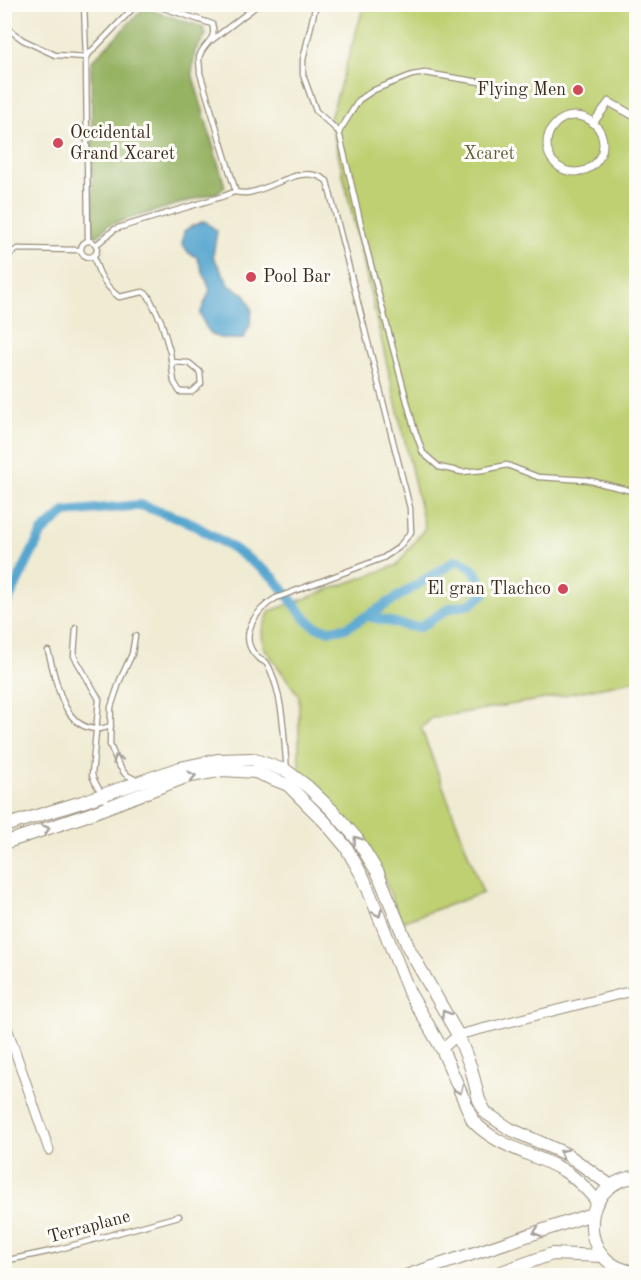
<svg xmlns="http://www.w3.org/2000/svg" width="641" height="1280" viewBox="0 0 641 1280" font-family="'Old Standard TT',serif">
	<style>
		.green { fill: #bed072; stroke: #7c7d48; stroke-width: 1.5 }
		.forest { fill: #96b264; stroke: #686e41; stroke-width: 1.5 }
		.water { fill: #55a5cf; stroke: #486876; stroke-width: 1.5 }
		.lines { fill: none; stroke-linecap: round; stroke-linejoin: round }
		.canal { stroke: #55a5cf; stroke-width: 10 }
		.service-casing { stroke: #968a78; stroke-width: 7 }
		.pedestrian-casing { stroke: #968a78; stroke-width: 9 }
		.minor-casing { stroke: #968a78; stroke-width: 11 }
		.tertiary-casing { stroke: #968a78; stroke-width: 14 }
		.service { stroke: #fff; stroke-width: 4.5 }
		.pedestrian { stroke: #fff; stroke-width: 7 }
		.minor { stroke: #fff; stroke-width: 9 }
		.tertiary { stroke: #fff; stroke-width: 12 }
		.oneway { stroke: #a79f9a }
		.poi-dot { fill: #d1495b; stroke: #fdfcf7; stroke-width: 2 }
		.labels { text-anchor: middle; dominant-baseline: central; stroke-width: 6; stroke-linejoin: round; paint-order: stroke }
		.poi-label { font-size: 18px; fill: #3b2a1e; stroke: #fdfcf7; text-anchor: end }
		.park-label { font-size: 18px; fill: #625c37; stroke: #fdfcf7 }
		.street-label { font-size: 18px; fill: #3b2a1e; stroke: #fdfcf7 }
	</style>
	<rect width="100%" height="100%" fill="#fdfcf7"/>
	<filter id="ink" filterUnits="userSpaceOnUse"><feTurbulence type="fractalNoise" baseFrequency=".0167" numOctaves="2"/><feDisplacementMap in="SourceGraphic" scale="12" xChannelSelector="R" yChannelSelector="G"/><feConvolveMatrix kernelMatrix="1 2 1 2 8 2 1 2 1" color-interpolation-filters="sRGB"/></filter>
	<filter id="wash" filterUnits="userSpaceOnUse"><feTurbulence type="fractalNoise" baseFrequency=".008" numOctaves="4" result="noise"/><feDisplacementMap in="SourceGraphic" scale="24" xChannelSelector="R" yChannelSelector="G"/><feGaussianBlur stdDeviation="1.35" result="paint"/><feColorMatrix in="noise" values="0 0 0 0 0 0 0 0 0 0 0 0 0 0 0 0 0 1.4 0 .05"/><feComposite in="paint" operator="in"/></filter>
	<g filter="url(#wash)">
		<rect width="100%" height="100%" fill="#f0ebd3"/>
		<path class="green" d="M364,5H636V680L545,699L432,718L421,728L483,893L401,922L382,873L313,785L299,771V696L263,646L262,630L270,611L397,565L425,528L330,119Z"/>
		<path class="forest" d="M144,8L203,27L206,35L195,51L192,73L225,187L219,192L108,225L98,236L93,234L91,62Z"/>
		<path class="water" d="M205,221L217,231L213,256L230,286L245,294L252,310L250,325L243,339C217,340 209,339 200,314L210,290L197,257L190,254L182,245L184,231L192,226Z"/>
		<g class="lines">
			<path class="canal" d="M4,609L42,532L65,512L141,505L189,522L233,548L273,577L306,619L316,627L328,630L346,628L367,616L457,560C474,567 480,575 484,593L471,604L450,608L420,627L407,626L367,616"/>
		</g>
	</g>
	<g filter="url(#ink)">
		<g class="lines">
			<defs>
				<g id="service">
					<path d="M316,4L303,60V75L316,111L339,132L367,250L414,428L423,453L439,467L462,472L483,470L507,465L538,477L587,480L636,492"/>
					<path d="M4,26L23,40L55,55L86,57L84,4"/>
					<path d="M212,40L259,4"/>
					<path d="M339,132L359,100L374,90L412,75L425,73L480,82"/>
					<path d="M234,192C240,193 246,194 252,192C277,186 304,163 327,181L410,508L411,532L398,548L383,558L276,598C257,609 237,635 256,656C259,660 264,660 267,664C271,669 274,680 276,686C284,713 284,742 287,770"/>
					<circle cx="89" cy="249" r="8"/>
					<path d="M88,241L86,57L137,4"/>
					<path d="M96,245L115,229L224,196L234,192L235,189L200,73C200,68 199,63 199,58C202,43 218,41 212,24L152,4"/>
					<path d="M4,257L18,249L80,250"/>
					<path d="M94,257C98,274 105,286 119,297L143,292L148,295L161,321L170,352L174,382L180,392H192L201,384L200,372L189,363L172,362"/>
					<path d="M76,628L74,656L99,699L92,775C96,787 104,795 109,806"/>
					<path d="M135,636L132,654L120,680L111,707L110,745L118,764L125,774L138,781"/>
					<path d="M48,651C56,677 61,728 97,729C101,729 107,727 111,726"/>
					<path d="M4,1261L56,1250L179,1216"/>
				</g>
				<g id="pedestrian">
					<circle cx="575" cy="144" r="28"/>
					<path d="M593,123L609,102L636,117"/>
				</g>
				<g id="minor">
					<path d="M4,895L6,901L4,915"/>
					<path d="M4,1019L49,1150"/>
					<path d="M442,1049L458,1035L636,990"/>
				</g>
				<g id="tertiary">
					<path d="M4,826L82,802L180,768L217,760L252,759L287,771L308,787L333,811L357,839L378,873L409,949L458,1035L471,1068L479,1100L486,1113L510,1129L568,1155L611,1186"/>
					<path d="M4,843L87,815L186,777L223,770L255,772L288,785L325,822L346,847L364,879L409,992L442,1049L473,1121C497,1147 533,1153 563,1170C576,1178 587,1189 597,1201"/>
					<path d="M636,1177C577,1183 577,1267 636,1272"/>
					<path d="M406,1276L592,1214"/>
					<path d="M490,1276L552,1254L603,1256"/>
				</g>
			</defs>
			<use href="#service" class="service-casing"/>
			<use href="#pedestrian" class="pedestrian-casing"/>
			<use href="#minor" class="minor-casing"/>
			<use href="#tertiary" class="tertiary-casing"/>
			<use href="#service" class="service"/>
			<use href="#pedestrian" class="pedestrian"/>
			<use href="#minor" class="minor"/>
			<use href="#tertiary" class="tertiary"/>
		</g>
		<defs><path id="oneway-chevron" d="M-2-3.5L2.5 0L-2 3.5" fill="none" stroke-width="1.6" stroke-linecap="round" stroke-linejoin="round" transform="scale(1.5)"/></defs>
		<g class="oneway">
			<use href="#oneway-chevron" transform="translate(117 759) rotate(-115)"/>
			<use href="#oneway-chevron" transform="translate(192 776) rotate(-12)"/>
			<use href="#oneway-chevron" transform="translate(46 829) rotate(-19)"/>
			<use href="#oneway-chevron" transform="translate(357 840) rotate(-126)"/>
			<use href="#oneway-chevron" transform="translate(378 913) rotate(67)"/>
			<use href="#oneway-chevron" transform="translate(445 1014) rotate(-121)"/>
			<use href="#oneway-chevron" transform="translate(459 1090) rotate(68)"/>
			<use href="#oneway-chevron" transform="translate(563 1153) rotate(-153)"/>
			<use href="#oneway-chevron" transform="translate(537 1232) rotate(162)"/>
		</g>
	</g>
	<g class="poi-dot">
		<circle cx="578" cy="90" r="6"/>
		<circle cx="58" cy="143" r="6"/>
		<circle cx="251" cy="277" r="6"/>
		<circle cx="563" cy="589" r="6"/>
	</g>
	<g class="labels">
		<g class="poi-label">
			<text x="566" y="90">Flying Men</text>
			<text x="70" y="133" text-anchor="start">Occidental<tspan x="70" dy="21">Grand Xcaret</tspan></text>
			<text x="263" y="277" text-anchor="start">Pool Bar</text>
			<text x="551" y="589">El gran Tlachco</text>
		</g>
		<g class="park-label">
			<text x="489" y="154">Xcaret</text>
		</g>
		<g class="street-label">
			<text transform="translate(89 1227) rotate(-15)">Terraplane</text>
		</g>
	</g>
	<rect width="641" height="1280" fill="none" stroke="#fdfcf7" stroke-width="24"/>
</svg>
